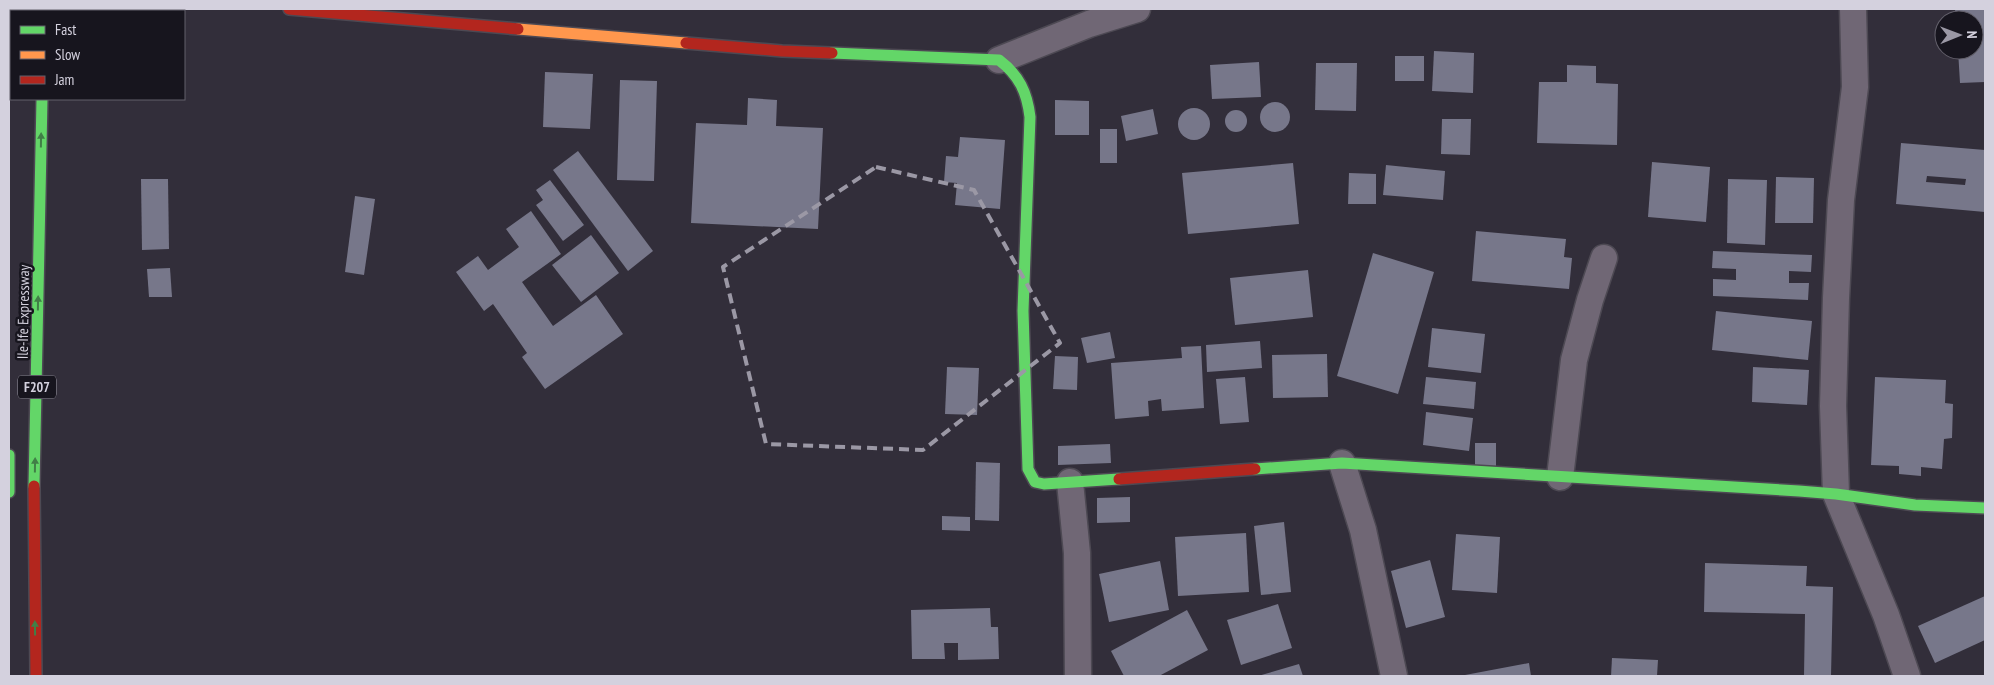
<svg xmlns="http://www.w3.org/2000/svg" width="1994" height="685" viewBox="0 0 1994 685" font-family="'PT Sans Narrow',sans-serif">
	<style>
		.building { fill: #77778a; fill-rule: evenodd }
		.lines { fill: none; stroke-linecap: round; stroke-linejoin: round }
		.street-casing { stroke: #4d4953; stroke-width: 29 }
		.fast-casing { stroke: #4d4953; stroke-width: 14 }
		.slow-casing { stroke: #4d4953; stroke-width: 14 }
		.jam-casing { stroke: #4d4953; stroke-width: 14 }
		.street { stroke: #706775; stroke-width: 26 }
		.fast { stroke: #63d668; stroke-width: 11 }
		.slow { stroke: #ff974d; stroke-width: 11 }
		.jam { stroke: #b3261e; stroke-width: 11 }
		.oneway { fill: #417f47 }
		.marked { fill: none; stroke: #9b98a5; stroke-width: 4; stroke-dasharray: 10 6; stroke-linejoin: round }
		.labels { text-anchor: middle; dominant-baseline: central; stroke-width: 5; stroke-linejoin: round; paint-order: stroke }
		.shield { fill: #17151e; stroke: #9b99a4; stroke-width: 1 }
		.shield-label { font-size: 14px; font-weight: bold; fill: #d4d1de }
		.street-label { font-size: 15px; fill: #d4d1de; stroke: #17151e }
	</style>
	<rect width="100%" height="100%" fill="#322e3a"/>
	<g class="building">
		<path d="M1955,9H1985V82L1960,83L1958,50H1974V20H1956Z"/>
		<path d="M1434,51L1474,53L1473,93L1432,91Z"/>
		<rect x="1395" y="56" width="29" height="25"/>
		<path d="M1259,62L1261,97L1212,99L1210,65Z"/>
		<path d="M1316,63H1357L1356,111L1315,110Z"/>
		<path d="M1567,65L1596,66V83L1618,84L1617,145L1537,143L1539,82H1567Z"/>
		<path d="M545,72L593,74L590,129L543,127Z"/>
		<path d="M620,80L657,81L654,181L617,180Z"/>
		<path d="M748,98L777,100L776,126L823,128L818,229L691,223L696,123L747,125Z"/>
		<path d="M1055,100L1089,101V135H1055Z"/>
		<circle cx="1275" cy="117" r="15"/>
		<circle cx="1194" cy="124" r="16"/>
		<path d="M1153,109L1158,134L1126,141L1121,116Z"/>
		<circle cx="1236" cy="121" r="11"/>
		<path d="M1442,119H1471L1470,155L1441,154Z"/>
		<rect x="1100" y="129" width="17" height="34"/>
		<path d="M960,137L1005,140L1000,209L955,205L957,183L944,182L946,156L958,157Z"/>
		<path d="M1901,143L1985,150V212L1896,204ZM1927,176L1966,179L1965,185L1926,182Z"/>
		<path d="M578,151L653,251L628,271L553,170Z"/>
		<path d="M1652,162L1710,167L1706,222L1648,217Z"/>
		<path d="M1293,163L1299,224L1188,234L1182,173Z"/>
		<path d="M1386,165L1445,171L1443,200L1383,195Z"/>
		<path d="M1349,173L1376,174V204H1348Z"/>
		<path d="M1776,177L1814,178L1813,223H1775Z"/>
		<path d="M141,179H168L169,249L142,250Z"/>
		<path d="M1728,179L1767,180L1765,245L1727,243Z"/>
		<path d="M550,180L584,225L563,241L536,205L543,200L536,190Z"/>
		<path d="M355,196L375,199L364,275L345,272Z"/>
		<path d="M531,211L561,254L522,282L553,326L596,295L623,334L545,389L522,357L527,353L493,304L484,311L456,272L478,256L488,270L519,247L506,229Z"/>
		<path d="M1476,231L1566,239L1564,257L1572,258L1569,289L1472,281Z"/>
		<path d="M591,235L619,273L581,302L552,265Z"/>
		<path d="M1713,251L1812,255L1811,272L1789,271V283H1809L1808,300L1713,296V279L1736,280V269L1712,268Z"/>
		<path d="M1373,253L1434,272L1398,394L1337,376Z"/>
		<path d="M170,268L172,297H149L147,269Z"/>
		<path d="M1308,270L1313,317L1235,325L1230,278Z"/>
		<path d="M1716,311L1812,321L1808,360L1712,350Z"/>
		<path d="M1432,328L1485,334L1481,373L1428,367Z"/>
		<path d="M1110,332L1115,358L1087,363L1081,338Z"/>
		<path d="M1260,341L1262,368L1207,372L1206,345Z"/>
		<path d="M1201,346L1204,408L1162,411L1161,399L1148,401L1149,416L1115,419L1111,363L1182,358L1181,347Z"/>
		<path d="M1327,354L1328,397L1273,398L1272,355Z"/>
		<path d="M1055,356L1078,357L1077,390L1053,389Z"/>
		<path d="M947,367L979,368L977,415L945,414Z"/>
		<path d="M1753,367L1809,370L1807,405L1752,402Z"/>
		<path d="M1245,377L1249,422L1220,424L1216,379Z"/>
		<path d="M1426,377L1476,382L1474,409L1423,404Z"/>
		<path d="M1875,377L1946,380L1945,403L1953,404L1952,438L1944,439L1942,469L1921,467V476L1899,474V466L1871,465Z"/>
		<path d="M1426,412L1473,418L1469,451L1423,445Z"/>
		<path d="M1475,443H1496V471L1475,470Z"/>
		<path d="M1110,444L1111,463L1058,465V446Z"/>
		<path d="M976,462L1000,463L999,521L975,520Z"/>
		<path d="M1130,497V522L1097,523V498Z"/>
		<path d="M942,516L970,517V531L942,530Z"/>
		<path d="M1284,522L1291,592L1261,595L1254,526Z"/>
		<path d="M1246,533L1249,592L1178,596L1175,537Z"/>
		<path d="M1456,534L1500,537L1497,593L1452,590Z"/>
		<path d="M1430,560L1445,617L1406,628L1391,571Z"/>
		<path d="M1160,561L1169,610L1109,622L1099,574Z"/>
		<path d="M1705,563L1807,566L1806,586L1833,587L1831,676H1804L1805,614L1704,612Z"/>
		<path d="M1985,596V640L1935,663L1918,626Z"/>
		<path d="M1278,604L1292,648L1241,665L1227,620Z"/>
		<path d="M990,608L991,627H998L999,659L958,660V643H944L945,659H912L911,610Z"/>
		<path d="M1187,610L1208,650L1159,676H1124L1111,651Z"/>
		<path d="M1612,658L1658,660L1657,676H1611Z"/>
		<path d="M1529,663L1531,676H1466L1465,675Z"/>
		<path d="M1299,664L1303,676H1258Z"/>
	</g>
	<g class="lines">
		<defs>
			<g id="street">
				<path d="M1853,9L1855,87L1841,200L1836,298L1833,406L1836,494L1886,615L1907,676"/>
				<path d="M999,60L1089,24L1137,9"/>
				<path d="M1342,463L1363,530L1394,676"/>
				<path d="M1560,477L1574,360L1590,300L1604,258"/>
				<path d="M1070,482L1077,553L1078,676"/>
			</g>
			<g id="fast">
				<path d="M44,9V11"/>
				<path d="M832,53L999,60C1019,75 1027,92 1030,117L1023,311L1028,469L1035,482L1044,484L1119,479"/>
				<path d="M9,455V492"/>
				<path d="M1255,469L1342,463L1799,491L1836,494L1915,505L1985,508"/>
				<path d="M34,486L42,99"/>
			</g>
			<path id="slow" d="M518,29L686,43"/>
			<g id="jam">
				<path d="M289,9L518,29"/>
				<path d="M686,43L782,51L832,53"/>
				<path d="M1119,479L1255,469"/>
				<path d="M34,486L36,676"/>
			</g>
		</defs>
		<use href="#street" class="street-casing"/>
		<use href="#fast" class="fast-casing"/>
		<use href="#slow" class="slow-casing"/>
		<use href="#jam" class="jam-casing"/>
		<use href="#street" class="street"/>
		<use href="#fast" class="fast"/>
		<use href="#slow" class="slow"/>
		<use href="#jam" class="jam"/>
	</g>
	<defs><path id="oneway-solid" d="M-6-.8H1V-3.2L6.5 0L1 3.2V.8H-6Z" transform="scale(1.25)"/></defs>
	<g class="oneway">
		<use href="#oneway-solid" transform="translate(41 140) rotate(-89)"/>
		<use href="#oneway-solid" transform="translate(38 303) rotate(-89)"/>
		<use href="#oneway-solid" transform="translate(35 465) rotate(-89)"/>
		<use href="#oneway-solid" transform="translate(35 628) rotate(-91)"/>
	</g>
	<path class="marked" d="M876,167L974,190L1060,343L923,450L766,444L723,267Z"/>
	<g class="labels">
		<rect class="shield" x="18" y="375.5" width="38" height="23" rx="4"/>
		<g class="shield-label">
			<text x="37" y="387">F207</text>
		</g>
		<g class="street-label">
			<text transform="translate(23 312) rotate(-89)">Ile-Ife Expressway</text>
		</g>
	</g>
	<rect width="1994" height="685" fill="none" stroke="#d4d1de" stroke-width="20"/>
	<rect x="10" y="10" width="175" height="90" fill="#17151e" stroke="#63606b"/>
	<rect x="20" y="26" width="25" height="8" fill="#63d668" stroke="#63606b"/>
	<text x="55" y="35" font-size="15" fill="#d4d1de">Fast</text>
	<rect x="20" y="51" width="25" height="8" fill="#ff974d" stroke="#63606b"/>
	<text x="55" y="60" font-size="15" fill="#d4d1de">Slow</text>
	<rect x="20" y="76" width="25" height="8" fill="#b3261e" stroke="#63606b"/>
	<text x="55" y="85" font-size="15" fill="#d4d1de">Jam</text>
	<g transform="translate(1959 35) rotate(89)"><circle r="24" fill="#17151e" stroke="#63606b"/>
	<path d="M0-4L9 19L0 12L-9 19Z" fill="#9b98a5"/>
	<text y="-8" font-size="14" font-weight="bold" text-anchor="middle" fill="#d4d1de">N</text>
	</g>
</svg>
